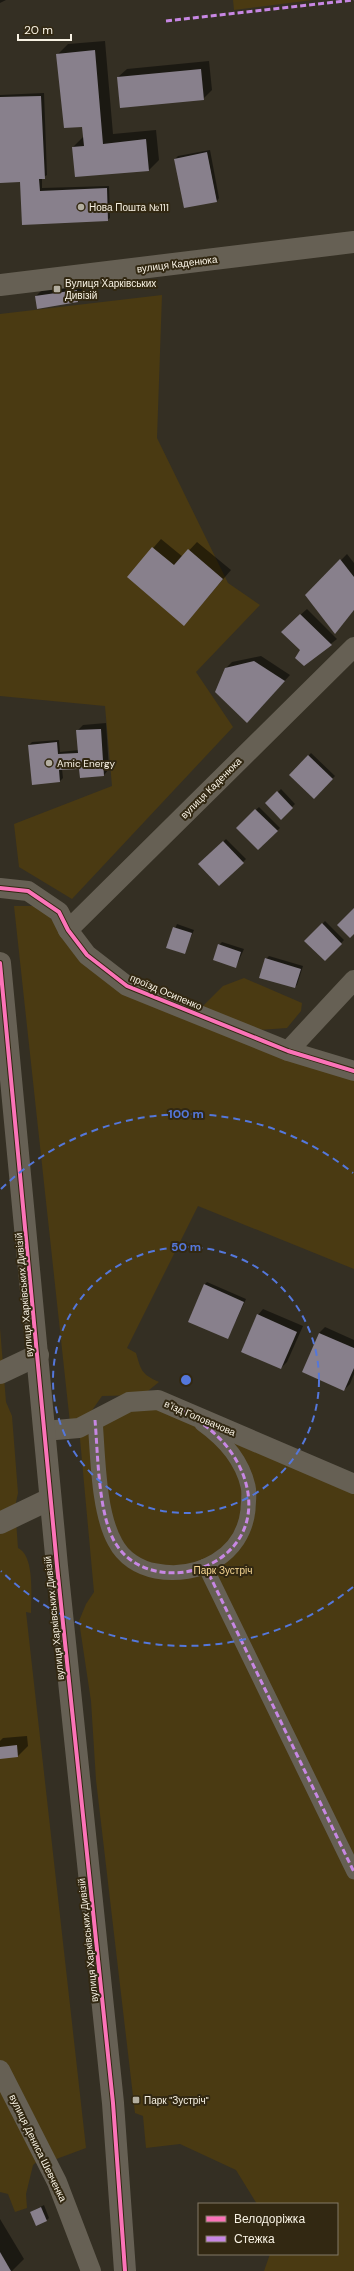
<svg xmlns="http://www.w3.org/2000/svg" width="354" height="2271" viewBox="0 0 354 2271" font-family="'DM Sans',sans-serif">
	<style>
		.green { fill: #4a3a12 }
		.shadow { fill: #0007 }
		.building { fill: #88808c }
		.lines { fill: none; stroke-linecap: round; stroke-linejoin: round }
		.pedestrian { stroke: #666054; stroke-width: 15 }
		.minor { stroke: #666054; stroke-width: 20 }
		.tertiary { stroke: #666054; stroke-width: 22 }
		.quiet { stroke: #c787e3; stroke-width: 3; stroke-dasharray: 6 3; stroke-linecap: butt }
		.cycleway-casing { stroke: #322812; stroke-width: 6 }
		.cycleway { stroke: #fb73b8; stroke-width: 4 }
		.ring { fill: none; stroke: #5477db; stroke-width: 2; stroke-dasharray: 7 5 }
		.poi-dot { fill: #b3aea0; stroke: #322812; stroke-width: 1.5 }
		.labels { text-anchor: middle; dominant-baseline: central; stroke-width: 4; stroke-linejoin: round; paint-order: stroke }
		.poi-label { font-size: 10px; fill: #f8f2e4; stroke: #322812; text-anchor: start }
		.street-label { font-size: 10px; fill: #f8f2e4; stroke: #322812 }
		.park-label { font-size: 10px; fill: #f8d894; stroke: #322812 }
		.centre { fill: #5477db; stroke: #322812; stroke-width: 2 }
		.ring-label { font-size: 12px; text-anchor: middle; font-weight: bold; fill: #5477db; stroke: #322812; stroke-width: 4; stroke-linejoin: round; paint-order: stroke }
	</style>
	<rect width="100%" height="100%" fill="#342f23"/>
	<g class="green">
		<path d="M233,0H313L234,10Z"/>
		<path d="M162,295L157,438L228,583L260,605L196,672L233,727L72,899L19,867L14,824L112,786L105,706L0,696V314Z"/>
		<path d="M14,906H41L75,950L100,973L202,1007L223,986L244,978L302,1003L301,1011L287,1028L259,1030L354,1075V1269L198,1206L127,1348L136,1353C141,1370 141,1374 159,1382L143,1395L102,1396L86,1419L70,1423Z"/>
		<path d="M0,1328L6,1402L12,1416L18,1493L15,1507L18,1548C35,1556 31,1596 31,1613L26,1612L86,2148L51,2161L47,2153L33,2165L26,2194L27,2208L15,2212L8,2194L0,2192Z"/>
		<path d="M158,1400L354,1484V2271H264L270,2254H337V2204H257L236,2170L180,2144L146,2148L143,2116L135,2113L96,1780L91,1701L79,1621L86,1604L94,1592L79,1428Z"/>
	</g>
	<g class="shadow">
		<path d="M0,0H6L0,3Z"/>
		<path d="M105,41L113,134L156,130L159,160L149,170L73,147L83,137V125L57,55L68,44Z"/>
		<path d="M209,61L212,90L203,99L118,77L127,69Z"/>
		<path d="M44,93L47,175L42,178V188L109,186L110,218L107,220L23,224L21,181L0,182V95Z"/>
		<path d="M210,150L219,198L217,201L175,159L178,156Z"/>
		<path d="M82,285L84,296L78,302L36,296L42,290Z"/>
		<path d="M161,539L183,557L197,542L231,570L184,625L128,577Z"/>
		<path d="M347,554L354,563V610L340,626L307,595Z"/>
		<path d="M307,609L337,639L304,665L301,649L288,626Z"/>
		<path d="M261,656L290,675L253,716L226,668L232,662Z"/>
		<path d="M106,723L109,769L104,775L80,768L62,769L63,778L60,781L29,745L32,742L59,740L60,752L79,750L77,731L83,725Z"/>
		<path d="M311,753L335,776L314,798L290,775Z"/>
		<path d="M281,789L295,804L281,818L267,803Z"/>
		<path d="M259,807L280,828L258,849L237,828Z"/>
		<path d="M226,839L246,859L220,885L200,864Z"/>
		<path d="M325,921L344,940L325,960L306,941Z"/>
		<path d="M177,924L194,930L184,953L167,948Z"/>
		<path d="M222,942L244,949L236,967L219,945Z"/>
		<path d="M269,956L303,966L297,985L294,987L266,959Z"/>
		<path d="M207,1282L246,1299L228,1338L204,1285Z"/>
		<path d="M263,1309L303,1326L287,1362L281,1368L258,1315Z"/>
		<path d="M325,1327L354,1340V1374L350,1384L344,1390L303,1372L319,1333Z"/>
		<path d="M27,1736L28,1746L18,1756L0,1758V1741L3,1738Z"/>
		<path d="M44,2205L49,2218L47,2220L31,2212Z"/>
		<path d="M0,2219L24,2259L12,2271H0Z"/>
	</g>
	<g class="building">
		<path d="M95,50L103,144L146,139L149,171L75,177L72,147L84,146L82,127L64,128L56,54Z"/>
		<path d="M201,69L204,100L120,108L117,77Z"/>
		<path d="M41,96L45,179H39L40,191L107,188L108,221L22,225L20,182L0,183V97Z"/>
		<path d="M207,152L217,202L184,208L174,159Z"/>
		<path d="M77,290L78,302L37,309L35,296Z"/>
		<path d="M152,547L174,565L188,549L223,579L184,626L127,577Z"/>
		<path d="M340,559L354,577V610L335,634L305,595Z"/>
		<path d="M300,614L332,645L304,666L295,658L300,650L281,632Z"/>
		<path d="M254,661L285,681L247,723L215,692L225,668Z"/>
		<path d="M101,729L104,776L80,778L79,769L59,770L60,782L32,785L28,745L57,742L58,754L78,753L76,730Z"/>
		<path d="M308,755L333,779L314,799L289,775Z"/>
		<path d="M277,791L293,808L281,820L265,803Z"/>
		<path d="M255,809L278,831L258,850L236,828Z"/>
		<path d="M223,841L244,863L219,886L198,864Z"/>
		<path d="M354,908V934L350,938L337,925Z"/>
		<path d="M322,923L342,944L325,961L304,941Z"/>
		<path d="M173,927L192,933L185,954L166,948Z"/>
		<path d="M218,944L241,952L236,968L213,960Z"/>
		<path d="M265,958L301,969L295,988L259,978Z"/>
		<path d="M204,1284L244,1302L228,1339L188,1322Z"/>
		<path d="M257,1314L297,1332L281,1369L241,1352Z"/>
		<path d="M319,1333L354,1348V1368L344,1391L302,1372Z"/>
		<path d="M17,1745L18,1757L0,1759V1747Z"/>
		<path d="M41,2207L47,2221L36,2226L30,2212Z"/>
		<path d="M0,2252L11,2271H0Z"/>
	</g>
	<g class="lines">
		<g class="pedestrian">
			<path d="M95,1420C98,1455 98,1512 115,1542C123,1558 139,1568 156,1571C198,1579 243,1556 248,1510C248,1503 250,1494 248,1486C242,1460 223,1439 202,1424"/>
			<path d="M205,1566L354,1872"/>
		</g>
		<g class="minor">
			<path d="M0,888L28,891L59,912L68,930L87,955L127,986L288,1051L354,1071"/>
			<path d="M68,930L354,647"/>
			<path d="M288,1051L354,980"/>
			<path d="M44,1431L79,1428L129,1402L158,1400L354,1484"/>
			<path d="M0,2070L57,2182L91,2271"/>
		</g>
		<g class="tertiary">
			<path d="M0,285L354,242"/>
			<path d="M0,963L57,1566L113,2103L125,2271"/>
			<path d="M0,1373L38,1355"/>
			<path d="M0,1523L50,1499"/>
		</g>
		<g class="quiet">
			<path d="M166,21L354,0"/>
			<path d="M95,1420C98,1454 98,1516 116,1544C139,1581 197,1581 228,1552C264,1519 249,1465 216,1435C206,1425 193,1418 182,1410"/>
			<path d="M205,1566L354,1872"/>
		</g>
		<defs>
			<g id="cycleway">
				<path d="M0,888L28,891L59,912L68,930L87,955L127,986L288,1051L354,1071"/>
				<path d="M0,963L57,1566L113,2103L125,2271"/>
			</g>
		</defs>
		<use href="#cycleway" class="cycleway-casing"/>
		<use href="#cycleway" class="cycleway"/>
	</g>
	<g class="ring">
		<circle cx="186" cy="1380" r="133"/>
		<path d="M353 1587A266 266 0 0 1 1 1571M1 1189A266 266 0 0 1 353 1173"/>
	</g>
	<g class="poi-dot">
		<circle cx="81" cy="207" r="4"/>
		<rect x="53" y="285" width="8" height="8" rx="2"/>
		<circle cx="49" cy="763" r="4"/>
		<rect x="132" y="2096" width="8" height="8" rx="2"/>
	</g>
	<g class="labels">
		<g class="poi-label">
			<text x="89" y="207">Нова Пошта №111</text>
			<text x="65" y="283">Вулиця Харківських<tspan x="65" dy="12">Дивізій</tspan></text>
			<text x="57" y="763">Amic Energy</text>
			<text x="144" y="2100">Парк "Зустріч"</text>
		</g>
		<g class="street-label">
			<text transform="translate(177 264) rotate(-7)">вулиця Каденюка</text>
			<text transform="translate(211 788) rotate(-45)">вулиця Каденюка</text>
			<text transform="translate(166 992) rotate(23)">проїзд Осипенко</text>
			<text transform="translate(24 1295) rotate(-95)">вулиця Харківських Дивізій</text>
			<text transform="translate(200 1418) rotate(23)">в'їзд Головачова</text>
			<text transform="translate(54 1618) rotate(-96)">вулиця Харківських Дивізій</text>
			<text transform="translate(88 1940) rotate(-96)">вулиця Харківських Дивізій</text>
			<text transform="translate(38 2148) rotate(64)">вулиця Дениса Шевченка</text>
		</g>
		<g class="park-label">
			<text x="223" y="1570">Парк Зустріч</text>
		</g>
	</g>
	<circle cx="186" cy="1380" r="6" class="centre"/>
	<g class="ring-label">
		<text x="186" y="1118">100 m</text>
		<text x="186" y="1251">50 m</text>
	</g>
	<rect x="198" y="2203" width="140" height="52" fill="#322812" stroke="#817966"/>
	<rect x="206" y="2216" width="20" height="6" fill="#fb73b8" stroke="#817966"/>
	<text x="234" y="2223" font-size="12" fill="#f8f2e4">Велодоріжка</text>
	<rect x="206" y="2236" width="20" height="6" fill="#c787e3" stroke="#817966"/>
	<text x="234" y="2243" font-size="12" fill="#f8f2e4">Стежка</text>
	<path d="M18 34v6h53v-6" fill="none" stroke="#f8f2e4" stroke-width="2"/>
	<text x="24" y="34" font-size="12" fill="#f8f2e4" stroke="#322812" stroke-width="3" paint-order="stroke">20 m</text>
</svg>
